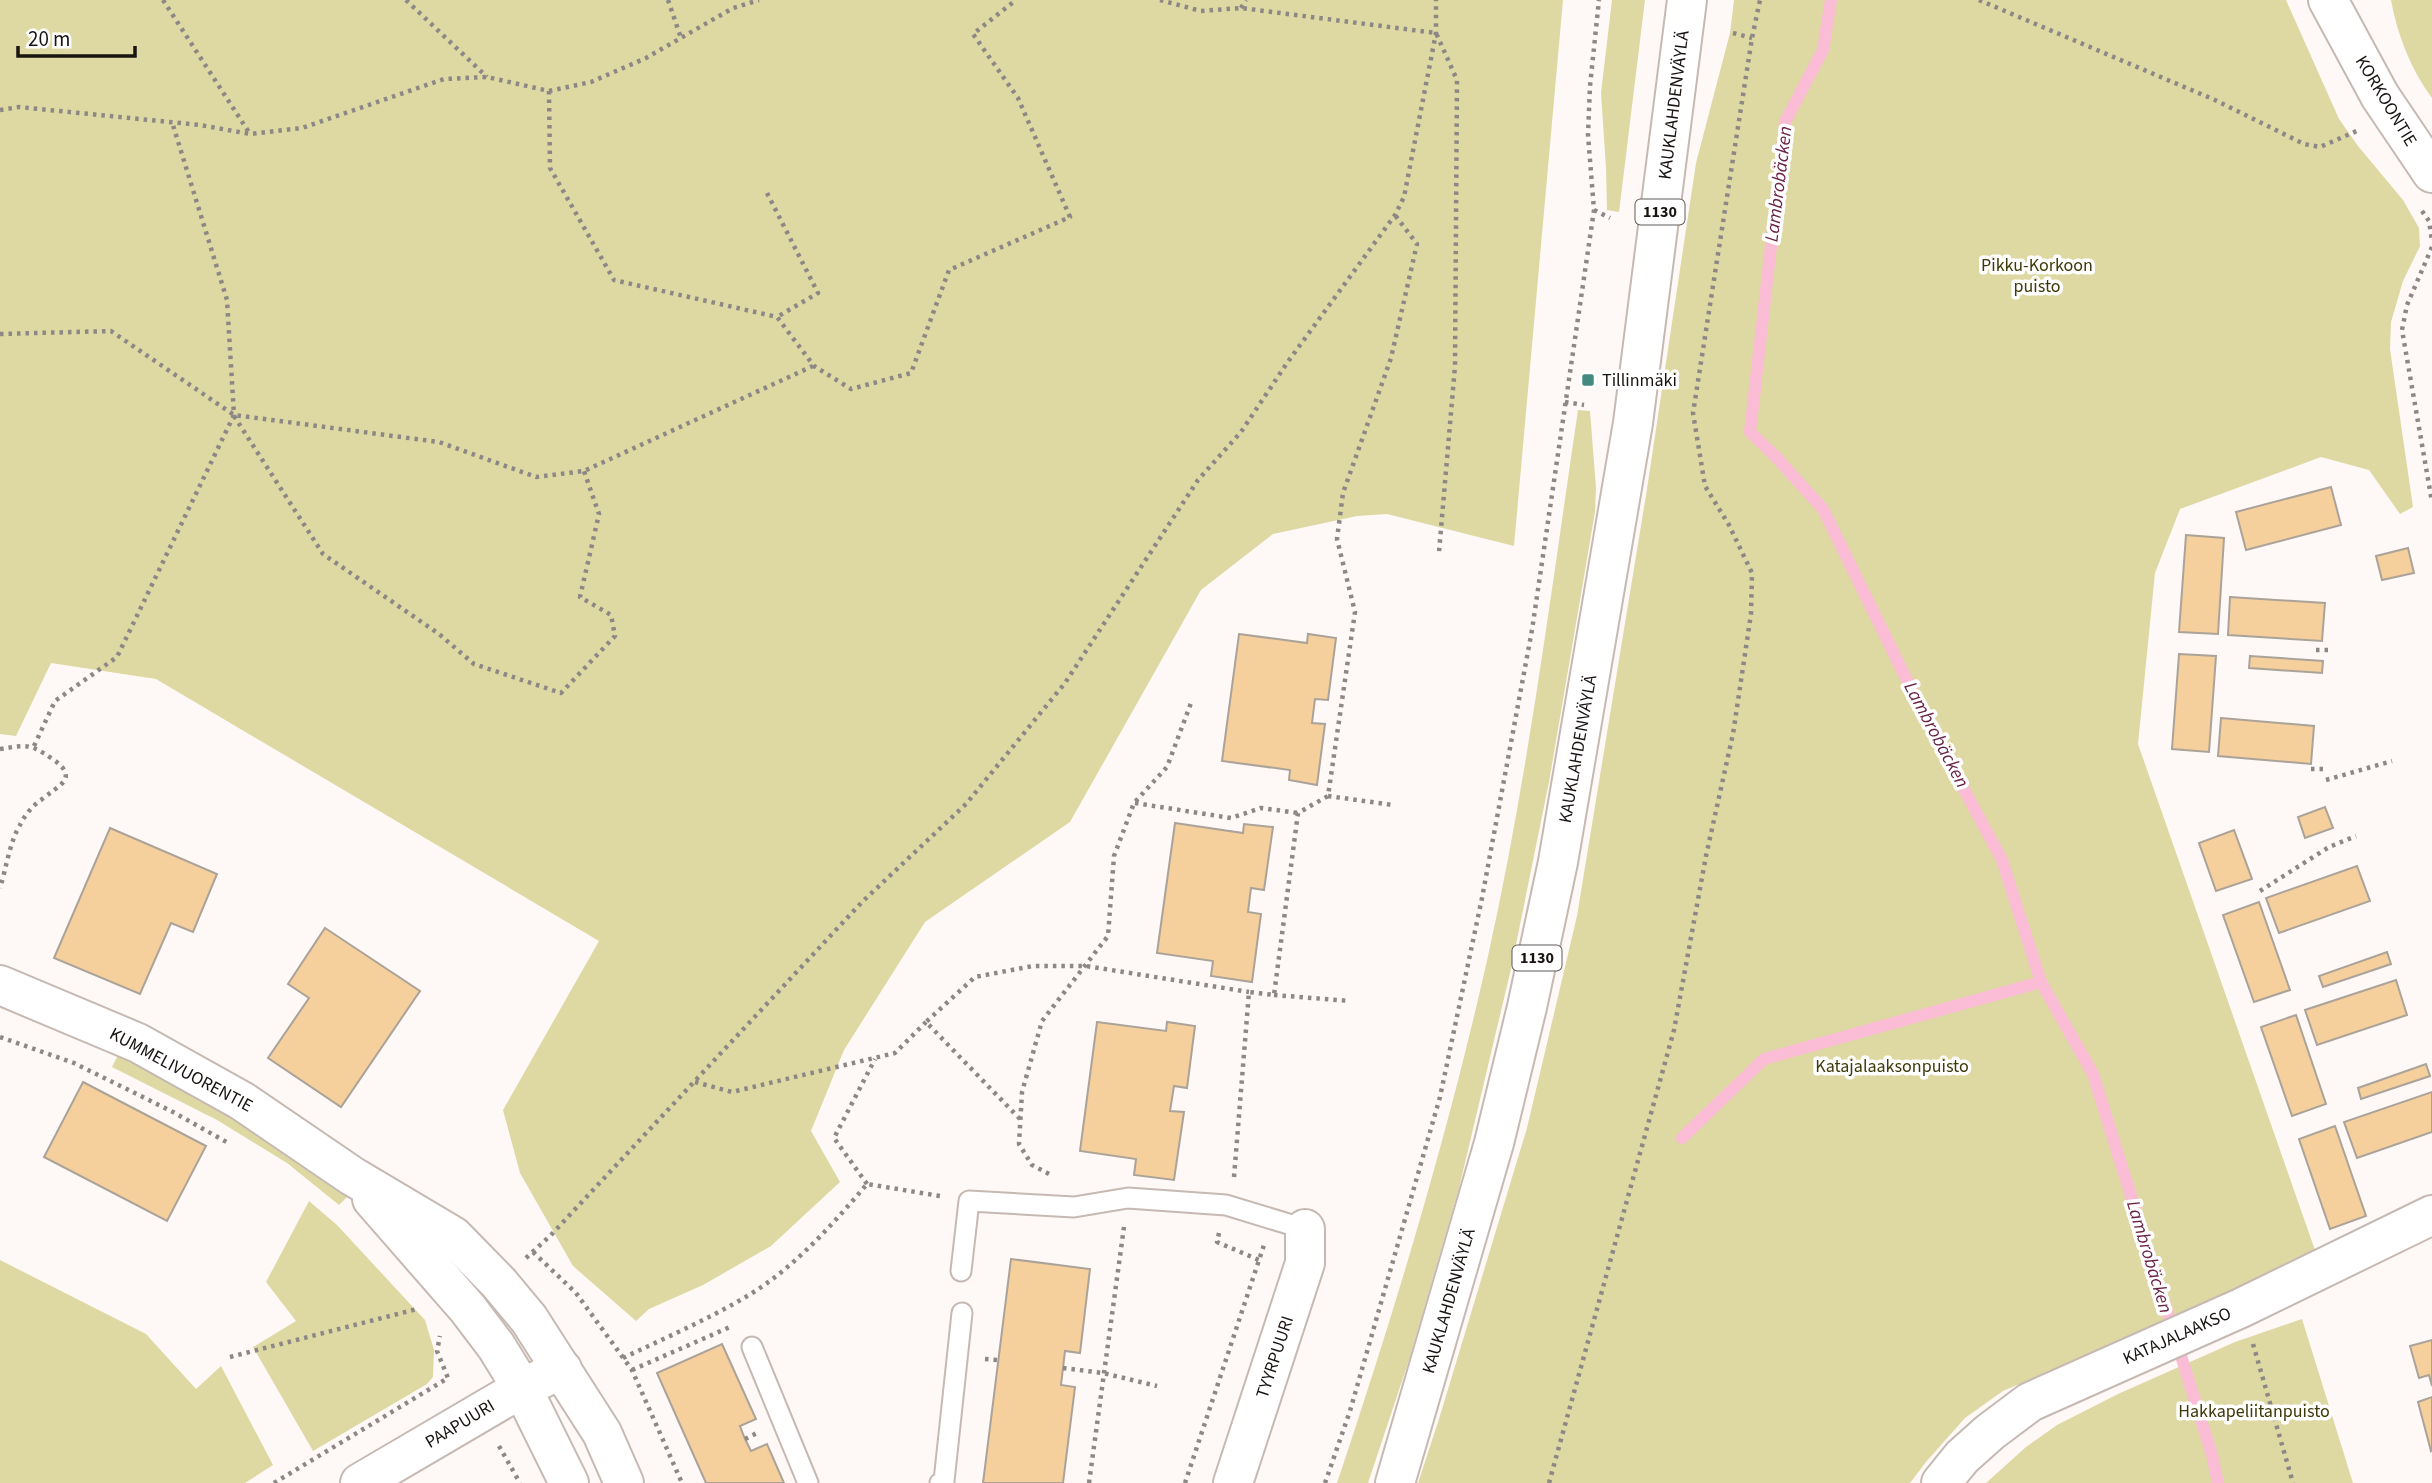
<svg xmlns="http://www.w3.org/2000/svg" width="2432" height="1483" viewBox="0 0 2432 1483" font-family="'Source Sans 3',sans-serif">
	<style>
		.green { fill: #ded8a3 }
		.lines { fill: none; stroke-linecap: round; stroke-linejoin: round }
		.stream { stroke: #fbbcd6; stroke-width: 12 }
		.building { fill: #f5cf9c; stroke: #aba399; stroke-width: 2 }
		.lane-casing { stroke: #c6b9b3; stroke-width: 23 }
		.street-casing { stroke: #c6b9b3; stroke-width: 42 }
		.secondary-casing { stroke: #c6b9b3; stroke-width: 42 }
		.primary-casing { stroke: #c6b9b3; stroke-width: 42 }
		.path { stroke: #8d8885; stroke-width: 4.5; stroke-dasharray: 3.5 5; stroke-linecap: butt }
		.lane { stroke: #fff; stroke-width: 19 }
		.street { stroke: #fff; stroke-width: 38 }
		.secondary { stroke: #fff; stroke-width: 38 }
		.primary { stroke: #fff; stroke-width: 38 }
		.poi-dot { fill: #448a81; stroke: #fff; stroke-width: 2.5 }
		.labels { text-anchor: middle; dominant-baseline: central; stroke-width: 7; stroke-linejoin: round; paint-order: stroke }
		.shield { fill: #fff; stroke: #5e5a59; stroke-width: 2 }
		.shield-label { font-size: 16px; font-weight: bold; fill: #191412 }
		.street-label { font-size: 18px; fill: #191412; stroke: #fff }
		.park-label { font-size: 18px; fill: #3e3908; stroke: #fff }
		.poi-label { font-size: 18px; fill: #191412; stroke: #fff; text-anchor: start }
		.water-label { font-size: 19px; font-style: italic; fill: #6a2346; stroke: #fff }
	</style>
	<rect width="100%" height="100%" fill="#fef9f6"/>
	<g class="green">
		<path d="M0,0H1563L1514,546L1387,514L1357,516L1273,534L1201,590L1070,822L925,922L844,1050L811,1131L840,1182L771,1246L703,1285L649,1309L636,1321L573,1266L520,1173L503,1110L599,941L156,679L51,663L16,736L0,734Z"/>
		<path d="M1612,0H1645L1619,212L1607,210L1606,168L1601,93Z"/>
		<path d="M1734,0H2286L2339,119L2358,146L2403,200L2419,228L2420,246L2403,281L2391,322L2390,349L2413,507L2400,514L2369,470L2321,457L2180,509L2155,573L2138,744L2317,1256L2003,1391L1965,1418L1926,1462L1910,1483H1418L1439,1419L1527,1128L1577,916L1647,489L1696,163L1730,33Z"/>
		<path d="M2391,0H2432V98C2411,70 2397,34 2391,0Z"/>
		<path d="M1578,410L1590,411L1596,488L1595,512L1549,782L1511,969L1459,1188L1410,1357L1368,1483H1337C1395,1310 1448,1135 1488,956C1528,776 1551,592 1578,410Z"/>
		<path d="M120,1051L309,1162L348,1196L339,1205L287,1163L217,1120L112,1067Z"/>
		<path d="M309,1201L337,1225L425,1320L434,1350L433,1377L427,1384L313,1451L253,1347L296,1321L266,1282Z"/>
		<path d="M0,1260L146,1334L196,1389L221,1366L273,1465L245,1483H0Z"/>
		<path d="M2302,1319L2353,1483H1986L2026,1447L2057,1425L2118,1394L2235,1342Z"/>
	</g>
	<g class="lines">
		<g class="stream">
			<path d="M1831,0L1823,50L1785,122L1750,432L1775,456L1823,509L1925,717L2002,860L2041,982L2093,1074L2212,1455L2218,1483"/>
			<path d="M1682,1138L1764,1059L2041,982"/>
		</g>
	</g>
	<g class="building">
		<path d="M2331,487L2341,525L2246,550L2236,512Z"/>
		<path d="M2186,535L2224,538L2218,634L2179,632Z"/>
		<path d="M2408,548L2414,573L2382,580L2376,556Z"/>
		<path d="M2230,597L2325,603L2322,641L2228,635Z"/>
		<path d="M1239,634L1307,643L1308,634L1336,638L1328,700L1315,699L1312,723L1325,724L1317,785L1289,780L1290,770L1222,761Z"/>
		<path d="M2179,654L2216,656L2209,752L2172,749Z"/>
		<path d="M2250,656L2323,661L2322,673L2249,668Z"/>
		<path d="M2221,718L2314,726L2311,764L2218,756Z"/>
		<path d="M2325,807L2333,828L2305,838L2298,817Z"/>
		<path d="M1175,823L1243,833L1244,824L1273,827L1264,890L1251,888L1248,912L1261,914L1252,982L1211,976L1213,961L1157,953Z"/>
		<path d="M110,828L217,874L193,932L171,923L140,994L54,958Z"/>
		<path d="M2234,830L2252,879L2216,891L2199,843Z"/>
		<path d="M2357,866L2370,901L2279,933L2266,898Z"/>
		<path d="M2259,902L2290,990L2254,1002L2223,915Z"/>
		<path d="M325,928L420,991L341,1107L268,1058L309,998L288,984Z"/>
		<path d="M2387,952L2391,964L2323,987L2319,976Z"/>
		<path d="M2396,980L2407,1015L2317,1045L2305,1010Z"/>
		<path d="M2296,1015L2326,1104L2292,1116L2261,1027Z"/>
		<path d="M1097,1022L1166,1031L1167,1022L1195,1026L1187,1088L1174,1086L1170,1111L1184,1112L1174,1180L1134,1175L1136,1159L1080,1151Z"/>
		<path d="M2426,1064L2430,1076L2361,1099L2358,1088Z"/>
		<path d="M83,1082L206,1146L167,1221L44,1157Z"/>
		<path d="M2432,1092V1132L2357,1158L2344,1122Z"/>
		<path d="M2335,1126L2366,1216L2330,1229L2299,1139Z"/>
		<path d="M1011,1259L1090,1269L1080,1353L1065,1351L1061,1385L1075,1387L1063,1483H983Z"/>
		<path d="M2432,1340V1386L2429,1375L2419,1378L2410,1346Z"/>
		<path d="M722,1344L756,1419L740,1426L745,1439L751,1451L767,1444L784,1483H706L657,1373Z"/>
		<path d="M2432,1397V1450L2431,1451L2418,1402Z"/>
	</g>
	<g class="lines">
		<defs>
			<g id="lane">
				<path d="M961,1271L969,1201L1074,1207L1128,1198L1226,1205L1305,1229"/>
				<path d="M752,1347L808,1483"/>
				<path d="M940,1483L944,1481L962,1313"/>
			</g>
			<g id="street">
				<path d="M360,1483L522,1388L562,1369"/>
				<path d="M1233,1483L1305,1263V1229"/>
				<path d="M1941,1483L1962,1457L1990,1432L2030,1402L2241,1308L2432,1215"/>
			</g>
			<g id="secondary">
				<path d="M2328,0L2380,96L2432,173"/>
				<path d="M0,985L138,1043L242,1101L352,1176L453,1236L499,1283L529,1319L602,1433L624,1483"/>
				<path d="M372,1199L468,1309L496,1346L522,1388L569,1483"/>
			</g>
			<path id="primary" d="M1395,1483L1494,1143L1527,1007L1558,862L1633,423L1687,0"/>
		</defs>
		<use href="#lane" class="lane-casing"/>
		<use href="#street" class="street-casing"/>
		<use href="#secondary" class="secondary-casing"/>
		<use href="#primary" class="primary-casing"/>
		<g class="path">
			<path d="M163,0L250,134"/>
			<path d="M406,0L487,77"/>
			<path d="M668,0L681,38"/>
			<path d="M1160,0L1201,11L1241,8L1436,33L1457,80L1455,366L1439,552"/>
			<path d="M1979,0L2215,100L2304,144L2320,147L2359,130"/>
			<path d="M1241,8L1246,0"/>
			<path d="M1733,33L1752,38"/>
			<path d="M549,91L550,168L614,280L777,317L814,366L851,389L911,373L949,270L1070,217L1018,98L973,34L1016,0"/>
			<path d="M0,110L19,107L200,125L250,134L302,128L444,79L487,77L549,91L591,82L646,58L733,8L759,0"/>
			<path d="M767,193L818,293L777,317"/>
			<path d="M1594,210L1610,218"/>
			<path d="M2422,211L2429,221L2432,241"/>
			<path d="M2432,247L2407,305L2402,330L2432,502"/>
			<path d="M0,334L111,331L234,415L439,442L536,477L584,471L813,366"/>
			<path d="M1565,402L1584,405"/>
			<path d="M234,416L323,554L439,634L474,664L561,693L615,636L611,615L580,597L599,514L584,471"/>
			<path d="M2316,650H2331"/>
			<path d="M34,746L55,701L117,657L234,415L227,300L172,122"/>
			<path d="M0,749C26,745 29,743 51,758C81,778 59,785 41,800C33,805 24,816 20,825C10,841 6,869 0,888"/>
			<path d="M2311,769H2325"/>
			<path d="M2326,780L2392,761"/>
			<path d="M1328,796L1393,805"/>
			<path d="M1135,803L1231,818L1261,808L1298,813"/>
			<path d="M2260,891L2329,847L2356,836"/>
			<path d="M1274,995L1350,1001"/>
			<path d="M0,1037L74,1063L173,1112L230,1144"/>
			<path d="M695,1082L732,1092L895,1053L926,1022"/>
			<path d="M1020,1119L926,1022L975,977L1033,966H1086L1249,992"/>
			<path d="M1049,1174L1032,1165L1019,1144L1022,1092L1042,1021L1108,936L1114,856L1134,803L1167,767L1191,703"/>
			<path d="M1234,1177L1249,992L1274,995L1298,813L1328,796L1355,612L1337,539L1343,493L1391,358L1417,244L1395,215"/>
			<path d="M867,1184L834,1138L875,1059"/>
			<path d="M1219,1233L1217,1242L1259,1260"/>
			<path d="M533,1252L576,1293L632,1370L682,1483"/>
			<path d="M526,1258L551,1235L862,902L966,804L1065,683L1198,480L1241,432L1287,363L1395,215L1404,197L1436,33V0"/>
			<path d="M2253,1344L2293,1483"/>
			<path d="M230,1357L417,1309"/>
			<path d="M623,1358C665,1338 709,1319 749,1295C795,1267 833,1224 867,1184L940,1196"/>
			<path d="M985,1359L998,1360"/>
			<path d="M1063,1368L1103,1373L1157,1386"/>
			<path d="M632,1370L730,1327"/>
			<path d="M745,1439L757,1433"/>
			<path d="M499,1446L520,1483"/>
			<path d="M274,1483L448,1378L437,1351L440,1336"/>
			<path d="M1089,1483L1124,1227"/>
			<path d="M1185,1483L1264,1245"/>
			<path d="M1325,1483L1350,1411L1440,1097L1482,898L1532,630L1594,210L1588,135L1590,86L1599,0"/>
			<path d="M1549,1483L1674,1030L1706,856L1733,734L1751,614L1752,573L1729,525L1705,486L1693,413L1752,38L1760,0"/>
		</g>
		<use href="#lane" class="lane"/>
		<use href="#street" class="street"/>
		<use href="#secondary" class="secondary"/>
		<use href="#primary" class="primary"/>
	</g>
	<rect class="poi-dot" x="1581" y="373" width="14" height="14" rx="3.5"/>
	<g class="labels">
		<g class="shield">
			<rect x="1635.5" y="199.5" width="49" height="25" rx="5"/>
			<rect x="1512.5" y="945.5" width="49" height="25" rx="5"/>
		</g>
		<g class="shield-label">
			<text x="1660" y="212">1130</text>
			<text x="1537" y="958">1130</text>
		</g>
		<g class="street-label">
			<text transform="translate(2386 101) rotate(59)">KORKOONTIE</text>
			<text transform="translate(1674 105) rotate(-83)">KAUKLAHDENVÄYLÄ</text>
			<text transform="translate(1578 749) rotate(-80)">KAUKLAHDENVÄYLÄ</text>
			<text transform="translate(181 1070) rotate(28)">KUMMELIVUORENTIE</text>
			<text transform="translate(1449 1301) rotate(-74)">KAUKLAHDENVÄYLÄ</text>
			<text transform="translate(2177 1336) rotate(-24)">KATAJALAAKSO</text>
			<text transform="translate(1275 1357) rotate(-72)">TYYRPUURI</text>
			<text transform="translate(460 1424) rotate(-31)">PAAPUURI</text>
		</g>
		<g class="park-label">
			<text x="2037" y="265">Pikku-Korkoon<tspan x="2037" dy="21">puisto</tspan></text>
			<text x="1892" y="1066">Katajalaaksonpuisto</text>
			<text x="2254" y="1411">Hakkapeliitanpuisto</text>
		</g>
		<g class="poi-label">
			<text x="1602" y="380">Tillinmäki</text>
		</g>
		<g class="water-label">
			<text transform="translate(1779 184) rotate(-83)">Lambrobäcken</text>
			<text transform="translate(1936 735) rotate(62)">Lambrobäcken</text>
			<text transform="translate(2149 1257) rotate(73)">Lambrobäcken</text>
		</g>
	</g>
	<path d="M18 46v10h117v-10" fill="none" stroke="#191412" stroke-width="3.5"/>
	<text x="28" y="46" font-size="21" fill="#191412" stroke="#ffffff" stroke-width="5" paint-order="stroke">20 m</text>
</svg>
